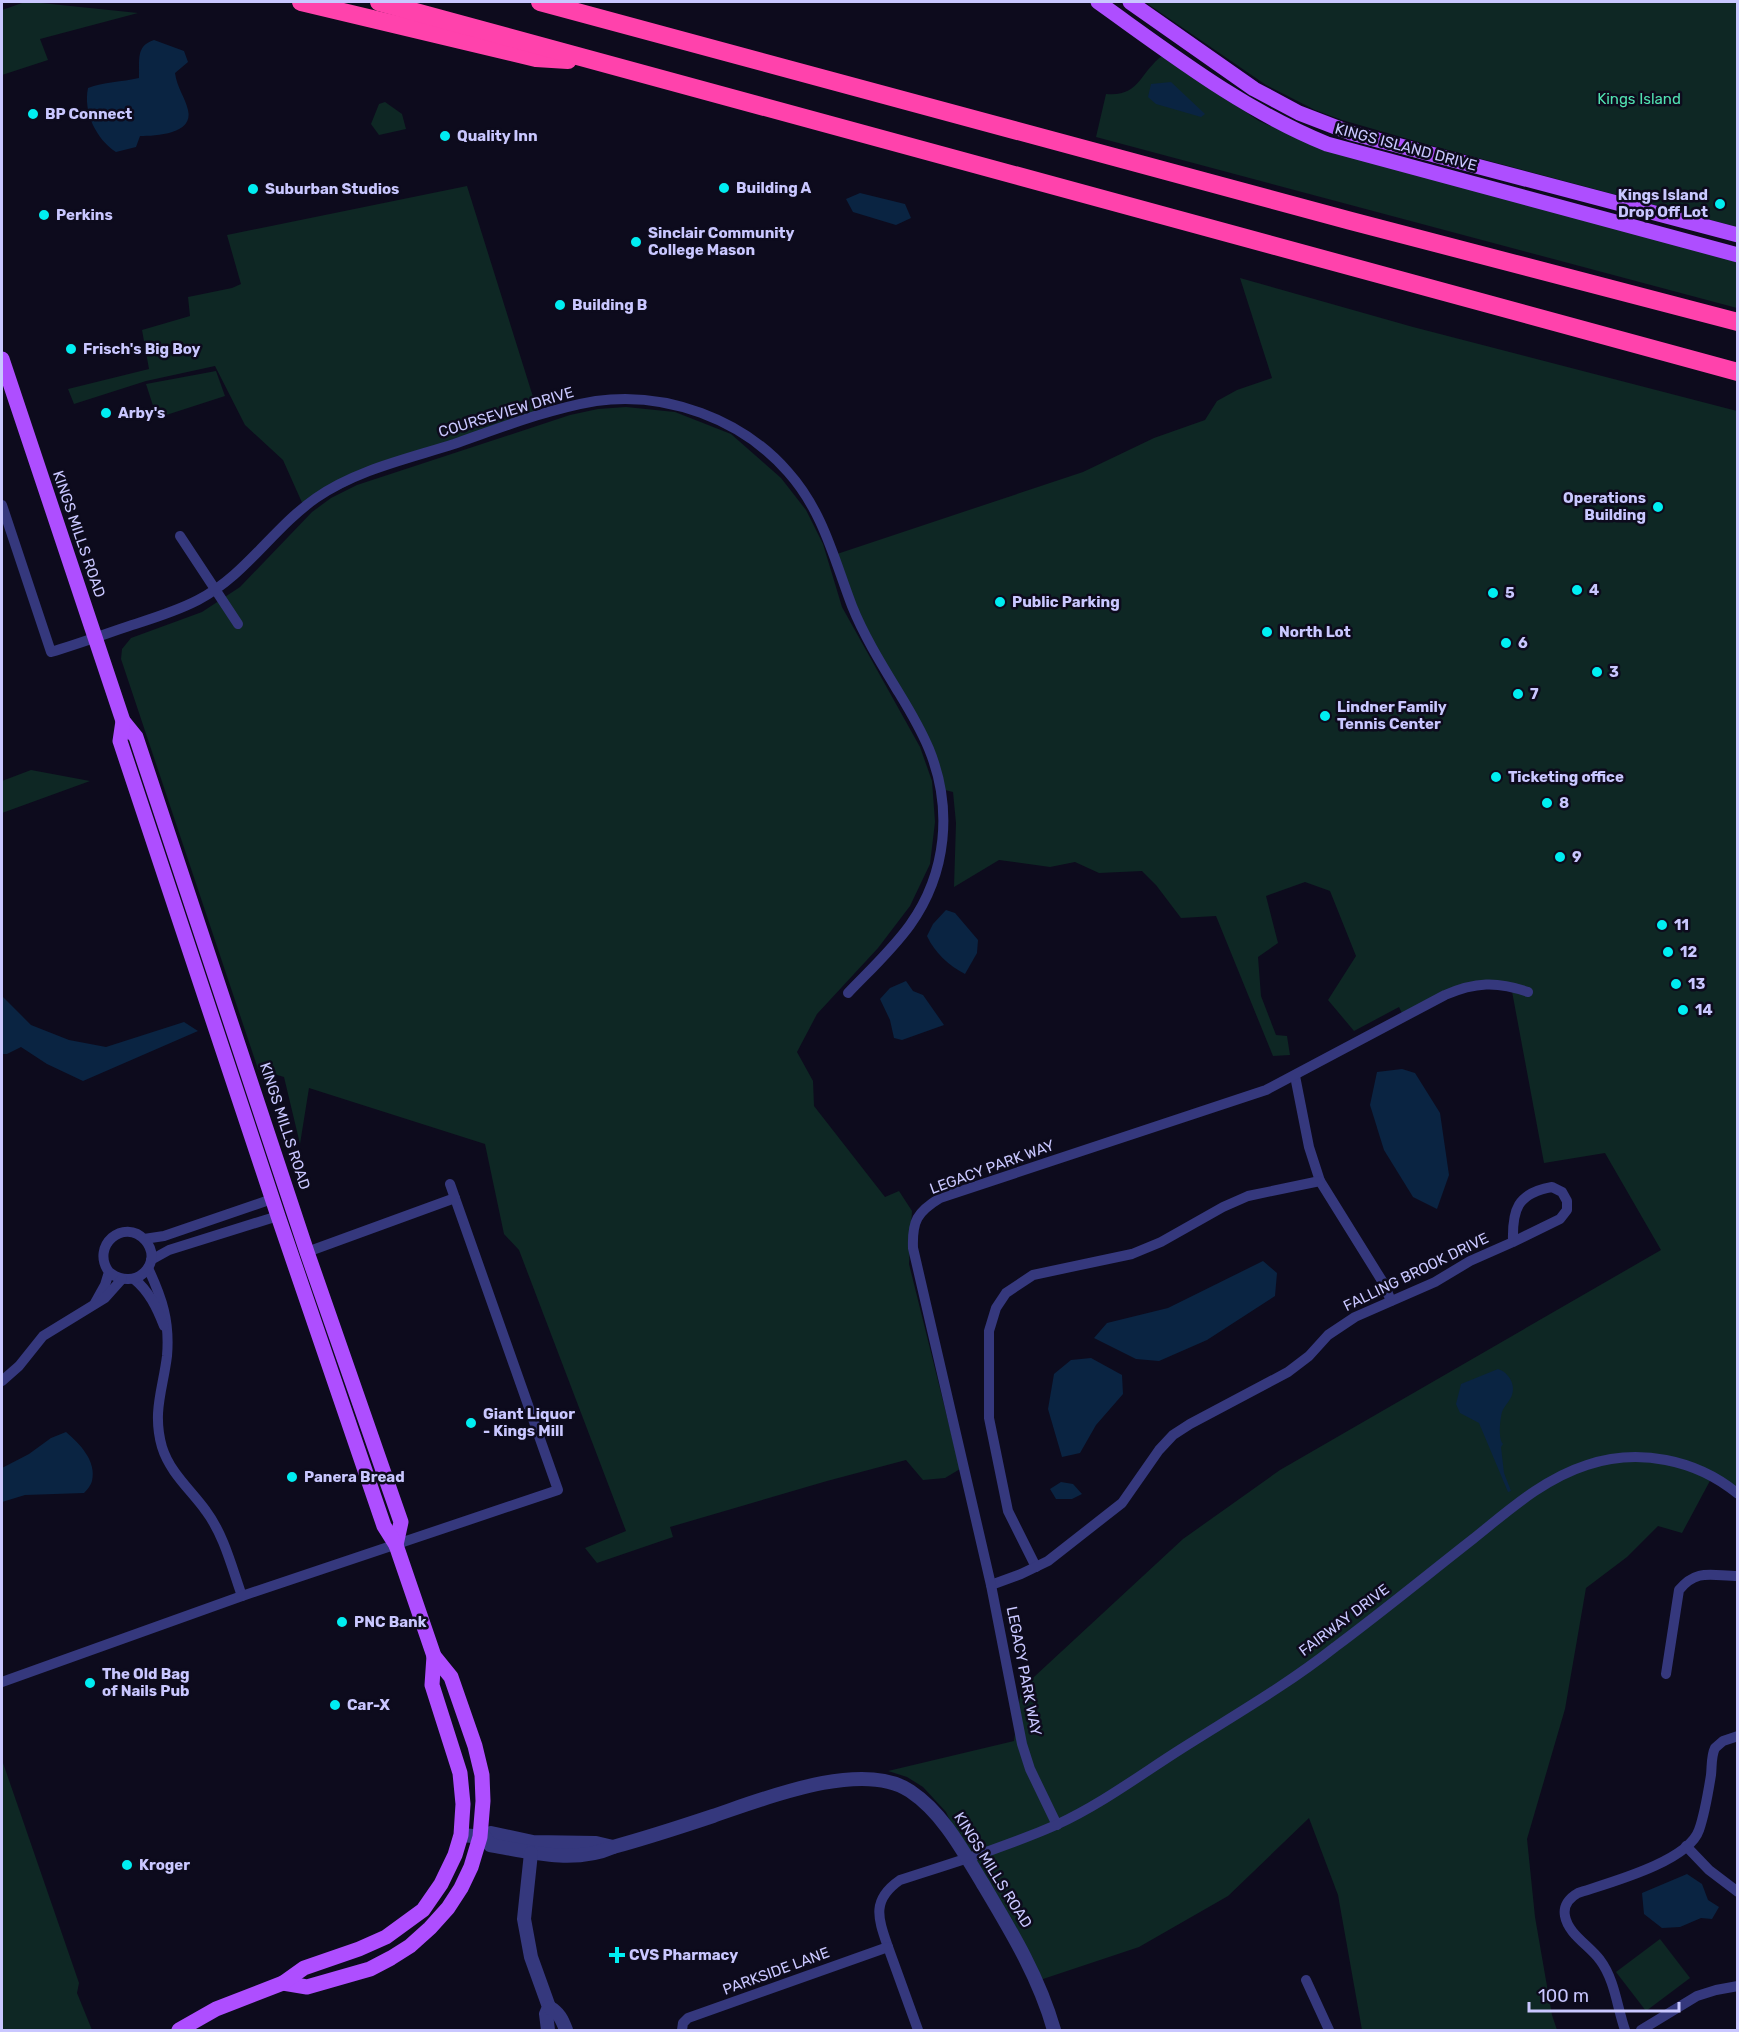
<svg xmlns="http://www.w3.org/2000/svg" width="1739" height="2032" viewBox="0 0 1739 2032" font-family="Rubik,sans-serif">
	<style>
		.green { fill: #0e2724 }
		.water { fill: #0a2442 }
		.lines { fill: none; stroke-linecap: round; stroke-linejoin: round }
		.minor { stroke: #35387d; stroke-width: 10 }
		.tertiary { stroke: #35387d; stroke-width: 14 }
		.primary { stroke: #ae4eff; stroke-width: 15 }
		.motorway { stroke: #ff42ac; stroke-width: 18 }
		.poi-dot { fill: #00eef2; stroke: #0d0b1d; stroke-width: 2 }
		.labels { text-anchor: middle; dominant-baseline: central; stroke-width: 5; stroke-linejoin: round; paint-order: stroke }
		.park-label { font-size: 15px; fill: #51e1b1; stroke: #0d0b1d }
		.poi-label { font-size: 15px; font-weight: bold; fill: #c9c7ff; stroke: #0d0b1d; text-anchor: start }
		.street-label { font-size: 15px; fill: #c9c7ff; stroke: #0d0b1d }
	</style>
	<rect width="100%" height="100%" fill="#0d0b1d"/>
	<g class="green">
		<path d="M25,2H32L138,13L40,39L48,60L2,75V10Z"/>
		<path d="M1145,2H1737V227L1429,145L1342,120L1315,110L1266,85Z"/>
		<path d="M1163,55L1259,121L1302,140L1737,261V308L1096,137L1106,94C1140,97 1139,73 1163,55Z"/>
		<path d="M385,102L402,114L406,129L379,135L371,124L379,104Z"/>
		<path d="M467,186L539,416L391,464L304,507L283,460L245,425L215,366L146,381L74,404L68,389L149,369L142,330L190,316L188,297L232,288L241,284L227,235Z"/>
		<path d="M1240,278L1413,327L1737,411V1494L1712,1477L1682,1533L1658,1526L1627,1557L1586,1588L1565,1709L1527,1839L1535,1917L1552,2015L1557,2030H1362L1338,1895L1309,1818L1228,1896L1139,1947L1037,1981L967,1858L946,1812L923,1787L907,1777L888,1771L1014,1741L1021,1689L1183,1539L1280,1470L1661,1250L1605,1153L1544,1163L1511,986H1466L1404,1017L1399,1007L1354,1031L1328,1000L1356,956L1330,891L1305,882L1266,896L1278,943L1258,957L1261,996L1276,1035L1287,1036L1290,1055L1273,1056L1216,916L1181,918L1156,885L1142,871L1099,873L1075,862L1050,867L999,860L954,887L956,823L953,792L941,789L936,767L869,642L834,555L1083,472L1154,438L1205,420L1217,401L1237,390L1272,378Z"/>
		<path d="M216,371L225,396L157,418L146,384Z"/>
		<path d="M626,407L675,412L731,434L781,478L806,510L823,544L842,607L920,747L932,781L935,822L930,864L910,906L878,948L817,1014L797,1052L813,1081L814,1106L885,1197L899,1191L912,1211L909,1264L960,1469L945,1478L923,1480L906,1460L827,1481L670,1527L673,1537L597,1563L585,1548L626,1531L519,1250L504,1234L485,1144L309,1088L300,1144L284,1077L258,1069L121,659L122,649L131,638L202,612L240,587L312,512L331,498L357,485L570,415L598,409Z"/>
		<path d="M31,770L90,781L2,813V781Z"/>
		<path d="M2,1760L79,1983L77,1993L92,2030H2Z"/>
		<path d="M1660,1939L1690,1978L1646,2011L1616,1972Z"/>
	</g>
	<g class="water">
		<path d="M154,40L184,51L188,62L175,73C177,88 185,97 188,110C194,134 156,136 140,136L136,147L116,152C96,139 83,112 88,88C103,82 122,82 139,78C140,61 135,46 154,40Z"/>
		<path d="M1171,82L1205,114L1201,117L1156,104L1148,97L1151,84Z"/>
		<path d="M860,193L905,204L911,218L896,225L853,212L846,199Z"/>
		<path d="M946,910L955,913L978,940L977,953L965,974C948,965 935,953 927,936L933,924Z"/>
		<path d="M906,981L913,991L923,995L944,1025L902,1040L894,1038L890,1020L880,999L890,988Z"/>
		<path d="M2,996L31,1025L69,1040L106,1047L184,1022L198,1031L83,1081L47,1064L21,1047L7,1054H2Z"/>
		<path d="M1402,1069L1415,1073L1440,1113L1449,1175L1437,1209L1413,1197L1384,1150L1370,1105L1377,1072Z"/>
		<path d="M1263,1261L1277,1273L1275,1296L1207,1340L1159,1361L1136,1359L1094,1338L1107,1323L1168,1308Z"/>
		<path d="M1091,1358L1122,1375L1123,1394L1096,1425L1080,1453L1062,1457L1048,1409L1054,1374L1071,1360Z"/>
		<path d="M1498,1369C1508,1372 1516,1384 1512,1395C1510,1401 1504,1406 1502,1412C1500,1420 1498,1438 1503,1444L1501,1447L1504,1473L1511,1491L1508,1492L1479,1423L1460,1413L1456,1404L1461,1384Z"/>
		<path d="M66,1432C79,1443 97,1461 92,1481C91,1485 87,1490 84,1493L25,1495L2,1502V1468L29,1454L51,1438Z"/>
		<path d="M1061,1482L1073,1484L1082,1494L1072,1499H1056L1050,1489Z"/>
		<path d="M1687,1874L1702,1884L1708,1900L1719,1907L1712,1919L1701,1918L1680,1927L1662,1928L1644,1914L1642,1893Z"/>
	</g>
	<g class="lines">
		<g class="minor">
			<path d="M2,505L51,652C78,644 105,634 132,625C154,618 177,611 198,600C245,576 273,528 316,498C356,470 407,459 454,444C500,428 548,409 596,401C666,391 742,419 788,472C823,511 834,559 852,606C864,636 882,665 899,693C910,711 921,730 929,749C953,808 947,873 910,925C892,950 869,971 848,993"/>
			<path d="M180,536L238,624"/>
			<path d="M1295,1076L1309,1147L1320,1181L1384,1284L1391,1301"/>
			<path d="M144,1239L164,1236L272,1199"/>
			<path d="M307,1252L455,1198"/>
			<path d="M151,1260L169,1250L278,1216"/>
			<path d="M148,1268C162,1298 170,1321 167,1356C163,1389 152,1412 162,1447C170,1473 191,1490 206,1511C224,1535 232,1568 242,1596"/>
			<path d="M134,1279C149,1291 157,1308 164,1326"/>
			<path d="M95,1303L105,1285L109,1272C90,1246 124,1217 145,1240C165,1263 135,1293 109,1272"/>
			<path d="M2,1381L19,1366L43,1336L105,1298L122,1279"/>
			<path d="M1036,1567L1008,1511L989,1418V1331L996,1308L1006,1293L1033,1275L1132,1254L1161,1242L1223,1207L1248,1196L1320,1181"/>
			<path d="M991,1585L1021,1574L1048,1561L1122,1503L1159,1450L1173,1435L1190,1424L1288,1372L1309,1356L1328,1335L1355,1317L1435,1282L1470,1261L1513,1242L1560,1219L1567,1210V1201L1562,1192L1552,1187C1517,1193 1512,1210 1513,1242"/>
			<path d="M1666,1674L1679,1590C1697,1568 1712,1576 1738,1576"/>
			<path d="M2,1682L242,1596L558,1490L450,1184"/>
			<path d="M1057,1825L1030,1769L1022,1744L991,1585L913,1248C912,1221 917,1212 940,1198L1266,1090L1445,995C1475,982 1497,981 1528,992"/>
			<path d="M1686,1846L1709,1870L1738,1892"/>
			<path d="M888,1947C878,1918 871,1900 900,1880C952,1863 1006,1847 1056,1825C1100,1805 1140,1775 1181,1749C1233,1716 1287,1685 1335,1647C1382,1612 1427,1575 1473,1539C1508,1511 1543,1479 1587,1465C1638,1448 1696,1459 1738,1494"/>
			<path d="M1306,1980L1329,2030"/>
			<path d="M682,2030L683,2023L688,2018L888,1947L918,2030"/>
			<path d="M1625,2030C1617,2007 1615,1980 1600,1960C1590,1946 1568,1934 1565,1916C1563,1906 1569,1898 1578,1893C1608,1883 1688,1862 1699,1830C1705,1813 1708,1793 1711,1775C1712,1766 1711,1756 1715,1748L1723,1741L1738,1736"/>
			<path d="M1641,2030L1697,1996L1716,1990L1738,1986"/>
		</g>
		<g class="tertiary">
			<path d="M461,1835L485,1837L491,1833L533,1842L596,1843L613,1847"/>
			<path d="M485,1837L490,1845C529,1852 575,1864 613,1847C646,1838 680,1827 713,1816C763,1799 862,1759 910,1791C943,1813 963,1851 983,1884C1011,1931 1039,1977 1054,2030"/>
			<path d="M531,1853L524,1919L531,1957L549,2007L546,2014L548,2030"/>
			<path d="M549,2007C559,2013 562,2019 566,2030"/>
		</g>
		<g class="primary">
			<path d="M1098,2C1171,54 1243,110 1327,144L1738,255"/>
			<path d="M1130,2L1254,89L1299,113L1351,133L1738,235"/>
			<path d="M2,359L123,721L136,737L307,1252L401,1522L396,1545"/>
			<path d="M123,721L120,741L278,1216L384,1526L396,1545L434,1656L451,1677L475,1746L482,1775L483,1801L480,1837L471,1867L461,1888L448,1908L430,1928L410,1946L391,1958L370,1969L307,1987L283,1983"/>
			<path d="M179,2030L216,2009L283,1983L304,1968L359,1949L386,1937L423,1910L441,1884L455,1855L461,1835L463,1804L460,1773L432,1685L434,1656"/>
		</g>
		<g class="motorway">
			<path d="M301,2L536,58L568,60"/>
			<path d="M379,2L1738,372"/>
			<path d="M540,2L1351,221L1738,322"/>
		</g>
	</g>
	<g class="poi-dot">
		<circle cx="33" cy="114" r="6"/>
		<circle cx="445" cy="136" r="6"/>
		<circle cx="724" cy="188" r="6"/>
		<circle cx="253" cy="189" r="6"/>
		<circle cx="1720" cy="204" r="6"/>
		<circle cx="44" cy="215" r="6"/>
		<circle cx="636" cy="242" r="6"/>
		<circle cx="560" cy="305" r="6"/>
		<circle cx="71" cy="349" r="6"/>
		<circle cx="106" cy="413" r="6"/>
		<circle cx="1658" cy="507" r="6"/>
		<circle cx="1577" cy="590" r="6"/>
		<circle cx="1493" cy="593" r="6"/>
		<circle cx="1000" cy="602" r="6"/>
		<circle cx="1267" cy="632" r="6"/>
		<circle cx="1506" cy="643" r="6"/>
		<circle cx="1597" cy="672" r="6"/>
		<circle cx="1518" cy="694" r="6"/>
		<circle cx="1325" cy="716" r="6"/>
		<circle cx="1496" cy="777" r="6"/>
		<circle cx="1547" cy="803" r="6"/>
		<circle cx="1560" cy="857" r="6"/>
		<circle cx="1662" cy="925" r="6"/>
		<circle cx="1668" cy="952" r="6"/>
		<circle cx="1676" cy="984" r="6"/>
		<circle cx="1683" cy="1010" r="6"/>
		<circle cx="471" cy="1423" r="6"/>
		<circle cx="292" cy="1477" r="6"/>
		<circle cx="342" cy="1622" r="6"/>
		<circle cx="90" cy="1683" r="6"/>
		<circle cx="335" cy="1705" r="6"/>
		<circle cx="127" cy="1865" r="6"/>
		<path d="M614 1946h6v6h6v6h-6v6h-6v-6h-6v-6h6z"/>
	</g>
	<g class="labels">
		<g class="park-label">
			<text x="1639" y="99">Kings Island</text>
		</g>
		<g class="poi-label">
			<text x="45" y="114">BP Connect</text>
			<text x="457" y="136">Quality Inn</text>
			<text x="736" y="188">Building A</text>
			<text x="265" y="189">Suburban Studios</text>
			<text x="1708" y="195" text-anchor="end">Kings Island<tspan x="1708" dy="17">Drop Off Lot</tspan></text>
			<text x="56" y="215">Perkins</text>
			<text x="648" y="233">Sinclair Community<tspan x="648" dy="17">College Mason</tspan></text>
			<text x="572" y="305">Building B</text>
			<text x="83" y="349">Frisch's Big Boy</text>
			<text x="118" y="413">Arby's</text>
			<text x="1646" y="498" text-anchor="end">Operations<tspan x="1646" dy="17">Building</tspan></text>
			<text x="1589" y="590">4</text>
			<text x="1505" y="593">5</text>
			<text x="1012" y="602">Public Parking</text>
			<text x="1279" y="632">North Lot</text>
			<text x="1518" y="643">6</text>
			<text x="1609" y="672">3</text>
			<text x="1530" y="694">7</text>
			<text x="1337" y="707">Lindner Family<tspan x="1337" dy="17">Tennis Center</tspan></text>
			<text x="1508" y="777">Ticketing office</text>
			<text x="1559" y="803">8</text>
			<text x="1572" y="857">9</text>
			<text x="1674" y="925">11</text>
			<text x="1680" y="952">12</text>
			<text x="1688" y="984">13</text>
			<text x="1695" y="1010">14</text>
			<text x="483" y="1414">Giant Liquor<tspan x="483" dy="17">- Kings Mill</tspan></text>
			<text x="304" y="1477">Panera Bread</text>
			<text x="354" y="1622">PNC Bank</text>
			<text x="102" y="1674">The Old Bag<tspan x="102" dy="17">of Nails Pub</tspan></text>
			<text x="347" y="1705">Car-X</text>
			<text x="139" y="1865">Kroger</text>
			<text x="629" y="1955">CVS Pharmacy</text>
		</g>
		<g class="street-label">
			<text transform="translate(1406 147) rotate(15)">KINGS ISLAND DRIVE</text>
			<text transform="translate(506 412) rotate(-17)">COURSEVIEW DRIVE</text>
			<text transform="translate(79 534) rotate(71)">KINGS MILLS ROAD</text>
			<text transform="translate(285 1126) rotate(72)">KINGS MILLS ROAD</text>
			<text transform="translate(992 1167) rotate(-20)">LEGACY PARK WAY</text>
			<text transform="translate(1416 1272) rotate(-26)">FALLING BROOK DRIVE</text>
			<text transform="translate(1344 1620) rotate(-37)">FAIRWAY DRIVE</text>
			<text transform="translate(1024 1671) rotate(79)">LEGACY PARK WAY</text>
			<text transform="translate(993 1870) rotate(58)">KINGS MILLS ROAD</text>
			<text transform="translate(776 1971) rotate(-20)">PARKSIDE LANE</text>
		</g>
	</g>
	<rect width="1739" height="2032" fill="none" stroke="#c9c7ff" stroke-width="6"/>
	<path d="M1529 2002v9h150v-9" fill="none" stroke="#c9c7ff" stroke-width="3"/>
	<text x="1538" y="2002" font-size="18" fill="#c9c7ff" stroke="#0d0b1d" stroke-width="4.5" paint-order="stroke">100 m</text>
</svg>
